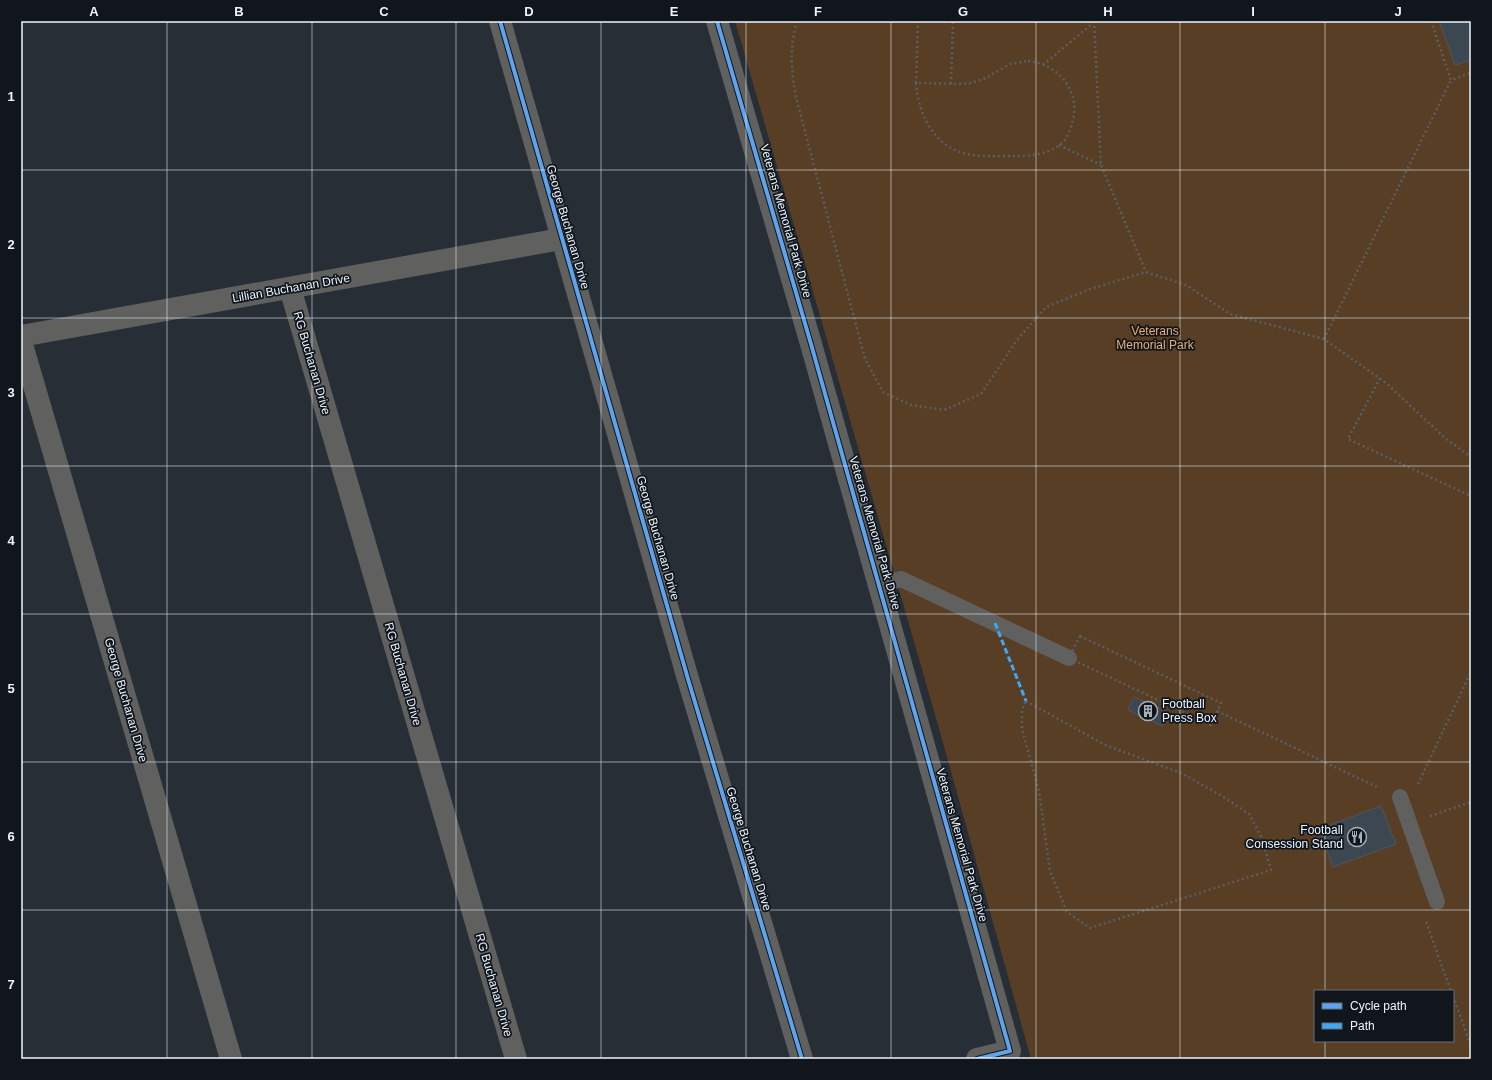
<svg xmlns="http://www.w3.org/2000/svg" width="1492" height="1080" viewBox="0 0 1492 1080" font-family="Arial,sans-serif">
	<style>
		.green { fill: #573e25; fill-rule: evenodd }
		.building { fill: #3c4752; stroke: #51565d }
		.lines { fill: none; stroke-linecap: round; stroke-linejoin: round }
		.path { stroke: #5d5e5f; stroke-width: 2.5; stroke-dasharray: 2 3; stroke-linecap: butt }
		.service { stroke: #60605f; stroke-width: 16 }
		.minor { stroke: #60605f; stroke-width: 22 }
		.quiet { stroke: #3fa9f5; stroke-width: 3; stroke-dasharray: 6 3; stroke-linecap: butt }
		.cycleway-casing { stroke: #10161c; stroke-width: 6 }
		.cycleway { stroke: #60a3ed; stroke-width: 4 }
		.grid { fill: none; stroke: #ecf5fe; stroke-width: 1; stroke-opacity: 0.55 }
		.labels { text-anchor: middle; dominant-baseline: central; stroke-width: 3.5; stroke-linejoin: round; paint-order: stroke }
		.street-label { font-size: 12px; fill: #ecf5fe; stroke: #10161c }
		.park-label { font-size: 12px; fill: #efaf71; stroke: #10161c }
		.poi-label { font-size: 12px; fill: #ecf5fe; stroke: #10161c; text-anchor: start }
		.neatline { fill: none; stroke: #ecf5fe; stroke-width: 1.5 }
		.grid-label { font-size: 13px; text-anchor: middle; font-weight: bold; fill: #ecf5fe }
	</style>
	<rect width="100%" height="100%" fill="#272e36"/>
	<path class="green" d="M735,21H1471V1059H1031L940,732ZM1315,991H1453V1041H1315Z"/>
	<g class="building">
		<path d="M1439,21H1471V60L1455,65Z"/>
		<path d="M1134,697L1168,712L1162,726L1128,710Z"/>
		<path d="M1381,806L1396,844L1333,867L1319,829Z"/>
	</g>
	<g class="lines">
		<g class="path">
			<path d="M797,21C789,48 791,74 797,101L865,359L883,392L911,405L944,410L981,394L1017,340L1046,307L1090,289L1146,272L1186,285L1230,314L1324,339L1386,383L1445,438L1471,457"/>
			<path d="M1094,21L1101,165L1146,272"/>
			<path d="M1431,21L1451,80L1471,73"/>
			<path d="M1028,61C1058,64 1080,90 1073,120C1071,127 1069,136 1063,142C1050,155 1030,156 1012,156C997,156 982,157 967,154C934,147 918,114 916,83L958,84L971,83L986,78L1010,64Z"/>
			<path d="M1043,65L1093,23"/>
			<path d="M916,83L918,21"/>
			<path d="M951,84L953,21"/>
			<path d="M1059,145L1101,165"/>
			<path d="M1324,339L1451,80"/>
			<path d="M1380,378L1348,439L1471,496"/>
			<path d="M1080,636L1221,703L1211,725L1069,658Z"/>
			<path d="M1026,701L1105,745L1181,773L1222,796L1249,814L1262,838L1271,870L1090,928L1067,912L1050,871L1039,791L1022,729V709Z"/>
			<path d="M1217,711L1379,788"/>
			<path d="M1418,784L1471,672"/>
			<path d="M1430,816L1471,802"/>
			<path d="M1426,922L1451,991"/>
			<path d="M1453,996L1471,1046"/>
		</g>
		<g class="service">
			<path d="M879,585L901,579L1069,658"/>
			<path d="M1400,797L1437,902"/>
		</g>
		<g class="minor">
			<path d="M500,21L688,679L802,1059"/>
			<path d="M717,21L811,344L1010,1051L977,1059"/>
			<path d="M290,288L516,1059"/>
			<path d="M21,336L561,239"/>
			<path d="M21,341L231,1059"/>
		</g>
		<path class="quiet" d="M995,623L1026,701"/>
		<defs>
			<g id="cycleway">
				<path d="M500,21L688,679L802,1059"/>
				<path d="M717,21L811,344L1010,1051L977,1059"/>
			</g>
		</defs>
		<use href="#cycleway" class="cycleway-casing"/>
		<use href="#cycleway" class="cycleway"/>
	</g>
	<path class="grid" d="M167,21V1059M312,21V1059M456,21V1059M601,21V1059M746,21V1059M891,21V1059M1036,21V1059M1180,21V1059M1325,21V991M21,170H1471M21,318H1471M21,466H1471M21,614H1471M21,762H1471M21,910H1471M1325,1041V1059"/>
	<defs>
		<symbol id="building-ring" viewBox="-11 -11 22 22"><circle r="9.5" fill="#10161c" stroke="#a7afb8" stroke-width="1.5"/><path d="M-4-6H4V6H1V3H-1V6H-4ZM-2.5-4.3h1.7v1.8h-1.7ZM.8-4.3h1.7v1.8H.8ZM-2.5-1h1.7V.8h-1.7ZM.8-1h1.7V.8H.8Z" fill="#a7afb8"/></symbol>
		<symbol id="restaurant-ring" viewBox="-11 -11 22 22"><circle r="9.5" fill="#10161c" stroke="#a7afb8" stroke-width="1.5"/><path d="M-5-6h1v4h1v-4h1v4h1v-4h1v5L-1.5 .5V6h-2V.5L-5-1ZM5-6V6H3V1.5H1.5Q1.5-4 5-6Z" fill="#a7afb8"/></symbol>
	</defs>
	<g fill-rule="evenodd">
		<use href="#building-ring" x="1137" y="700" width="22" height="22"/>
		<use href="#restaurant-ring" x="1346" y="826" width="22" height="22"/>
	</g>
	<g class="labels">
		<g class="street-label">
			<text transform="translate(786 221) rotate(74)">Veterans Memorial Park Drive</text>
			<text transform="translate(568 227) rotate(74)">George Buchanan Drive</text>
			<text transform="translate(291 288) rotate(-10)">Lillian Buchanan Drive</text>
			<text transform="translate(312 363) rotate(74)">RG Buchanan Drive</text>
			<text transform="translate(875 533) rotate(74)">Veterans Memorial Park Drive</text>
			<text transform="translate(658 538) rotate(74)">George Buchanan Drive</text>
			<text transform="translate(403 674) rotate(74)">RG Buchanan Drive</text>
			<text transform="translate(126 700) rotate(74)">George Buchanan Drive</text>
			<text transform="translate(962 845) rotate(74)">Veterans Memorial Park Drive</text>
			<text transform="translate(749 849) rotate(73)">George Buchanan Drive</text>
			<text transform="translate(494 985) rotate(74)">RG Buchanan Drive</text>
		</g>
		<g class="park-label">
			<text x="1155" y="331">Veterans<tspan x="1155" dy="14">Memorial Park</tspan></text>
		</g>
		<g class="poi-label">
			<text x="1162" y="704">Football<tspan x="1162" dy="14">Press Box</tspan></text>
			<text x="1343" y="830" text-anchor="end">Football<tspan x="1343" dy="14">Consession Stand</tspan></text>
		</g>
	</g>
	<rect width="1492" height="1080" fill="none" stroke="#10161c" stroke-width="44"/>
	<rect x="1314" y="990" width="140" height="52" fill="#10161c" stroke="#686f76"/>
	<rect x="1322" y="1003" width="20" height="6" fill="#60a3ed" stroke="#686f76"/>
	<text x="1350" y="1010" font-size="12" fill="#ecf5fe">Cycle path</text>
	<rect x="1322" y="1023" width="20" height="6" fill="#3fa9f5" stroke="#686f76"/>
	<text x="1350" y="1030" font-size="12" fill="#ecf5fe">Path</text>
	<rect x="22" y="22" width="1448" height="1036" class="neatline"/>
	<g class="grid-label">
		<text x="94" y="16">A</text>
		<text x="239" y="16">B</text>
		<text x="384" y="16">C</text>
		<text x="529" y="16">D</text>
		<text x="674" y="16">E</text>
		<text x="818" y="16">F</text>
		<text x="963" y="16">G</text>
		<text x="1108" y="16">H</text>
		<text x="1253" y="16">I</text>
		<text x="1398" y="16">J</text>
		<text x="11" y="101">1</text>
		<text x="11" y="249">2</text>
		<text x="11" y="397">3</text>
		<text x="11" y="545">4</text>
		<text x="11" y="693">5</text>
		<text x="11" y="841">6</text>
		<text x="11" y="989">7</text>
	</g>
</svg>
